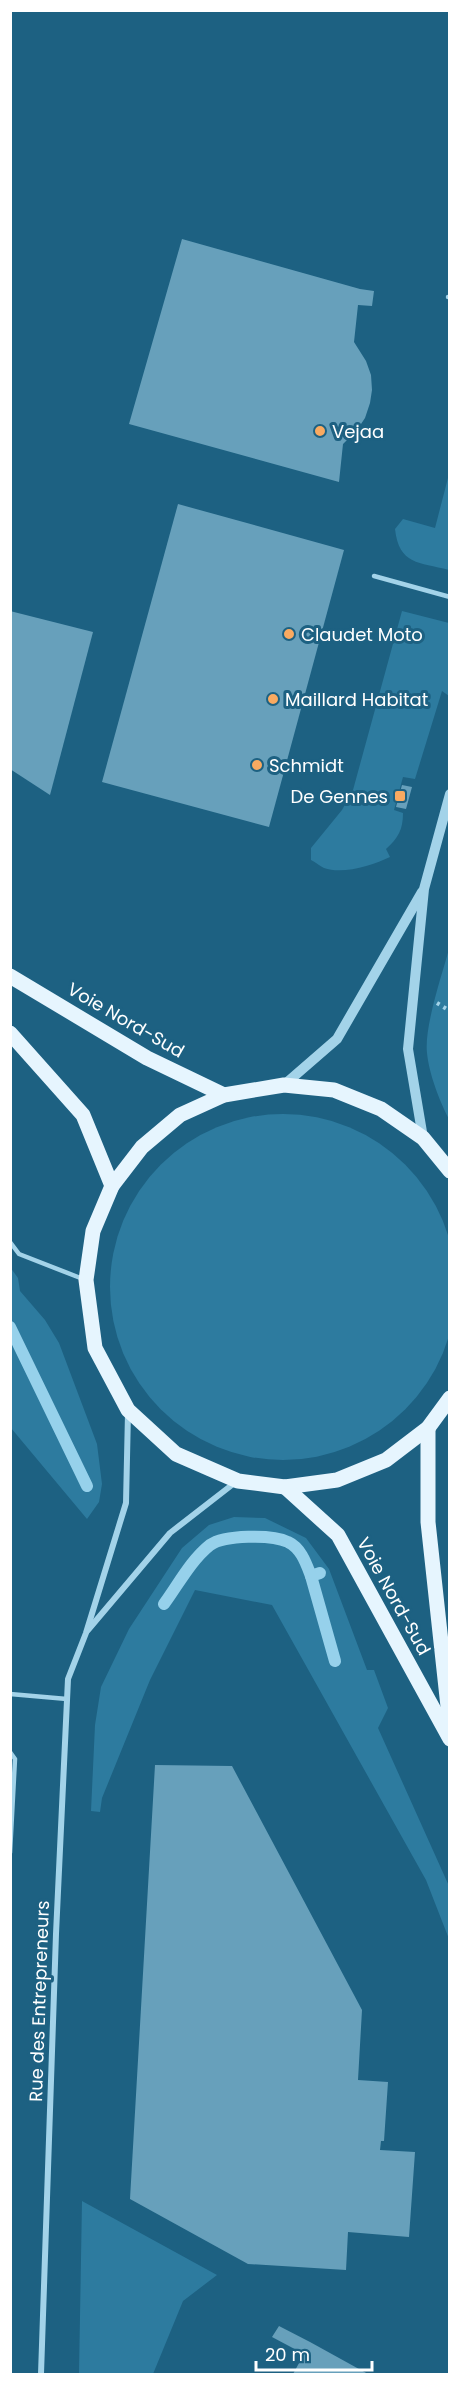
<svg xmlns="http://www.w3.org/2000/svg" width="460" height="2385" viewBox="0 0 460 2385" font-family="Poppins,sans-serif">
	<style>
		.green { fill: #2d7b9f }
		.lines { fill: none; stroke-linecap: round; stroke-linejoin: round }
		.stream { stroke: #96d1eb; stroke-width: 12 }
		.building { fill: #67a0bb }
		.path { stroke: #a3d3e9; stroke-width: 4; stroke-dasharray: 3 4.5; stroke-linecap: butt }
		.service { stroke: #a3d3e9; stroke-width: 4.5 }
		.minor { stroke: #a3d3e9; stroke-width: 6 }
		.tertiary { stroke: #a3d3e9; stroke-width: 10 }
		.primary { stroke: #e6f5fe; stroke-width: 15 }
		.poi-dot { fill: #f9aa61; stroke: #1d6182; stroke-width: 2 }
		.labels { text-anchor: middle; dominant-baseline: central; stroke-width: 6; stroke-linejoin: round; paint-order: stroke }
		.poi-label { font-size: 18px; fill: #fff; stroke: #1d6182; text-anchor: start }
		.street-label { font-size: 18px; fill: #fff; stroke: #1d6182 }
	</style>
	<rect width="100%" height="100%" fill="#1d6182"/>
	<g class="green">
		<path d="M449,474V570C419,562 399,565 395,529L403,519L435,528Z"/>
		<path d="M402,611L449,623V696L442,691L415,779L403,777L394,810L403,813C403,830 398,838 386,849L390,857C373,865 343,875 324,868C320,866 315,862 311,860V848L342,810L353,790Z"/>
		<path d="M449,949V1119C440,1102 429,1074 427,1053C424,1027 442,975 449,949Z"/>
		<circle cx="283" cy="1287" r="173"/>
		<path d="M10,1267L18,1278L20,1291L45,1320L59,1343L97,1444L102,1484L99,1502L87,1519L11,1428Z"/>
		<path d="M234,1517L265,1518L306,1538L329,1569L367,1670H374L388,1708L378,1728L449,1886V1939L426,1880L272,1605L195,1590L150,1680L102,1798L100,1812L91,1811L95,1725L101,1687L129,1629L182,1548L209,1525Z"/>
		<path d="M82,2201L217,2275L183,2301L153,2374H79Z"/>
	</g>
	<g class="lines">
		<g class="stream">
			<path d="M10,1327L87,1486"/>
			<path d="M320,1573L311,1576L335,1661"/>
			<path d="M164,1604C178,1585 191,1560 210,1545C224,1535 272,1534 288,1542C301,1548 306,1563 311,1576"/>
		</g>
	</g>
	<g class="building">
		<path d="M182,239L360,289L374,291L372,306L358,305L354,342L366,361L371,375L372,390L370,403L365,418L357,430L343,444L339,482L129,424Z"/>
		<path d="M178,504L344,550L269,827L102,782Z"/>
		<path d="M10,611L93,632L50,795L10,769Z"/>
		<path d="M402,785L412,787L406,809L396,807Z"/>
		<path d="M155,1765L232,1766L362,2010L358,2080L388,2082L384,2141H381L380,2150L415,2152L409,2237L348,2232L346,2270L248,2264L130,2199Z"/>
		<path d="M279,2326L310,2342L368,2374H293L304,2354L272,2337Z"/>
	</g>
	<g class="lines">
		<path class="path" d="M437,1003L450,1011"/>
		<g class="service">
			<path d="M448,297H450"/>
			<path d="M374,576L450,597"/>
			<path d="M10,1242L19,1254L83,1279"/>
			<path d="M10,1694L67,1699"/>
			<path d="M10,1752L15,1759L10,1853"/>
		</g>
		<g class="minor">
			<path d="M88,1630L170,1533L237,1481"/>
			<path d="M41,2374L56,1934L68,1679L86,1633L126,1503L128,1413"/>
		</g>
		<g class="tertiary">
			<path d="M284,1085L337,1039L422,892"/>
			<path d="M423,1138L408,1049L424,889L450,794"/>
		</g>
		<g class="primary">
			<path d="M10,976L147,1058L224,1095"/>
			<path d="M10,1033L83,1115L112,1186"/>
			<path d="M450,1171L423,1138L381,1109L334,1090L284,1085L224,1095L180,1115L142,1147L112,1186L93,1231L86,1280L95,1348L128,1410L176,1454L238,1481L285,1487L337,1480L386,1460L428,1428L450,1398"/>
			<path d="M428,1428V1522L450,1725"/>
			<path d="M285,1487L338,1535L450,1739"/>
		</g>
	</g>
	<g class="poi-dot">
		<circle cx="320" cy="431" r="6"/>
		<circle cx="289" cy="634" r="6"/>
		<circle cx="273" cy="699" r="6"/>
		<circle cx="257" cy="765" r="6"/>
		<rect x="394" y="790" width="12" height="12" rx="3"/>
	</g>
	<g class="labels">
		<g class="poi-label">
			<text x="332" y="431">Vejaa</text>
			<text x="301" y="634">Claudet Moto</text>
			<text x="285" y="699">Maillard Habitat</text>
			<text x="269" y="765">Schmidt</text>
			<text x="388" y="796" text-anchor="end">De Gennes</text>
		</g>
		<g class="street-label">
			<text transform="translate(126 1020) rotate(30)">Voie Nord-Sud</text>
			<text transform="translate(394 1596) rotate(61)">Voie Nord-Sud</text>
			<text transform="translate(39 2001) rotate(-88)">Rue des Entrepreneurs</text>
		</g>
	</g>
	<rect width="460" height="2385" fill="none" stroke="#ffffff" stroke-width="24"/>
	<path d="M256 2361v9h116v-9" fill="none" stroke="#ffffff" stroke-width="3"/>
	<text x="265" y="2361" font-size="18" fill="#ffffff" stroke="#1d6182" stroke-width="4.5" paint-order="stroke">20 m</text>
</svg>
